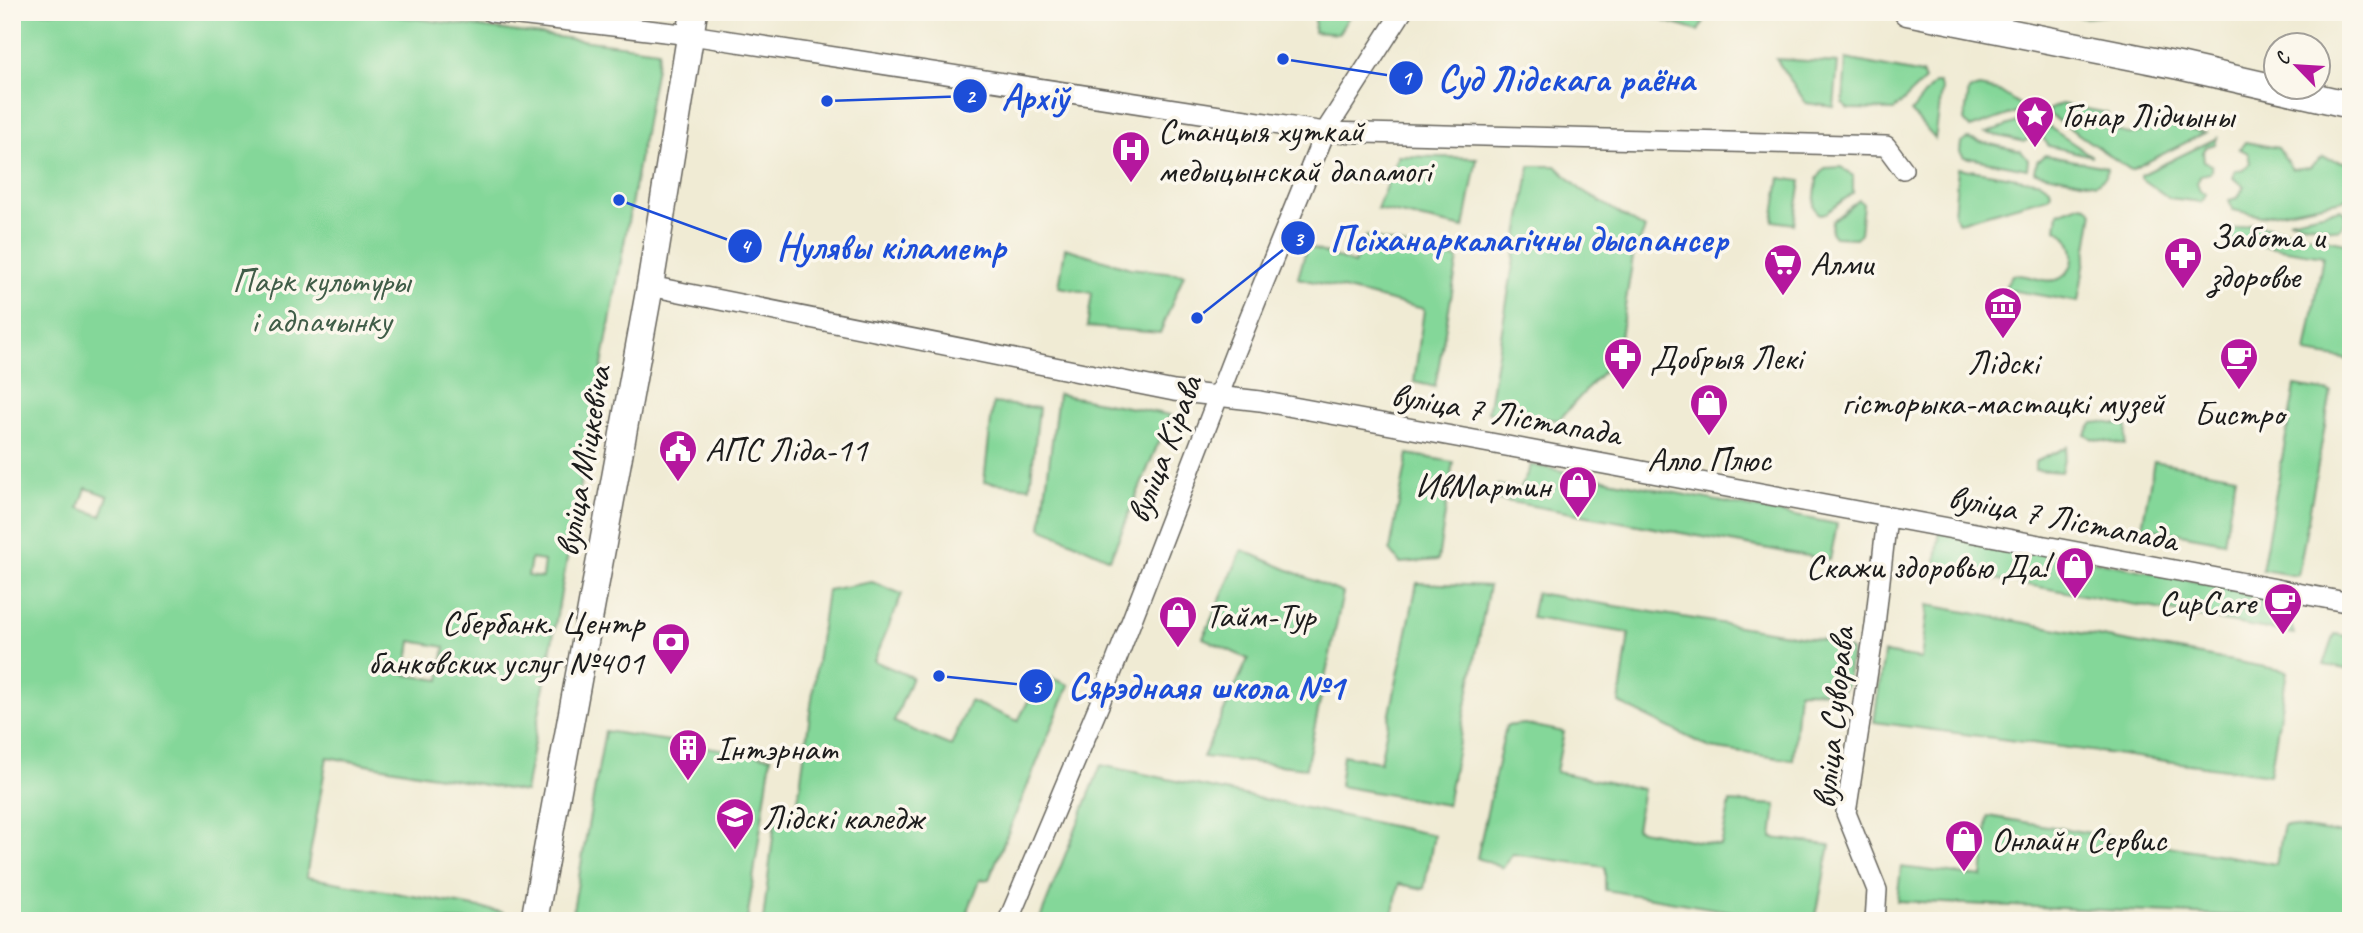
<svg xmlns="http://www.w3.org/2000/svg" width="2363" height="933" viewBox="0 0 2363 933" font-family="Caveat,sans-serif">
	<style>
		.green { fill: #84d799; stroke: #507a5a; stroke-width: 2; fill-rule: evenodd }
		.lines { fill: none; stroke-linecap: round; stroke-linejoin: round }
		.street-casing { stroke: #66645c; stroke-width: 22 }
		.secondary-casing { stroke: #66645c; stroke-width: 29 }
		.street { stroke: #fff; stroke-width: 19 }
		.secondary { stroke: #fff; stroke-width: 26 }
		.labels { text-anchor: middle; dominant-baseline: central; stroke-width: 7; stroke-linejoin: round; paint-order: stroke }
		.poi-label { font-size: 35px; fill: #1c1c1c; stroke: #fbf7ec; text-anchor: start }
		.park-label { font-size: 35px; fill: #405d48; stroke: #fbf7ec }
		.street-label { font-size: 35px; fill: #1c1c1c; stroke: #fbf7ec }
		.leader { fill: none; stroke: #1d4ed8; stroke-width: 2.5 }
		.callout-dot { fill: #1d4ed8; stroke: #fbf7ec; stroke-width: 2.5 }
		.mark-label { font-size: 21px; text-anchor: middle; font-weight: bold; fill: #fff }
		.callout-label { font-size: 37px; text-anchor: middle; font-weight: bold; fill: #1d4ed8; stroke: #fbf7ec; stroke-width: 7; stroke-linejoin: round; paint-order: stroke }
	</style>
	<rect width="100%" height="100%" fill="#fbf7ec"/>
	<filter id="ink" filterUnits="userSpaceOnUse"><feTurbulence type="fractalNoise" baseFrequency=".0143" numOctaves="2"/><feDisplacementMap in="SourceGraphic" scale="14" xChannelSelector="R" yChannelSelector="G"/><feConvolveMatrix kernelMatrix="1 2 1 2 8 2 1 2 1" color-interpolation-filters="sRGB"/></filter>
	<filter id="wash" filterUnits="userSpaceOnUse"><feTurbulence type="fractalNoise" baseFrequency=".00686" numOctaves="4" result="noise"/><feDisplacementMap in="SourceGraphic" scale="28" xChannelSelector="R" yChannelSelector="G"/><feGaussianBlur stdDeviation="1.57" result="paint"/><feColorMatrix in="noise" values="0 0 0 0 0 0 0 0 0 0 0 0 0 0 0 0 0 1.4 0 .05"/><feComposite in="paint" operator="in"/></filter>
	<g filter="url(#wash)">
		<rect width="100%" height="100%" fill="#f0ebd4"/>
		<g class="green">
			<path d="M12,12H363L659,50L525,792L327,757L306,877L503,912L502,921H12ZM86,488L108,496L101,516L79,508ZM531,559L544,561L542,578L528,576ZM411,641L445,647L440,680L406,675Z"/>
			<path d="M1316,12H1352L1338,34L1314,32Z"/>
			<path d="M1635,12H1706L1709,13L1698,31Z"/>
			<path d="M2055,12H2120L2122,13L2085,18Z"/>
			<path d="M1776,59L1838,63L1834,107L1806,103Z"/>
			<path d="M1846,59L1922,74L1925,80L1894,110L1848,109L1843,103Z"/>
			<path d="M1934,83H1939L1942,90L1935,139L1911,112Z"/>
			<path d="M1979,87L1999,91L2022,106L2023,110L1970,128L1964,121L1969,90Z"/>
			<path d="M2061,104L2107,113L2114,128C2128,138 2141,135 2151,122L2205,133L2131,170L2050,115L2049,110Z"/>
			<path d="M2023,120L2034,121L2032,136L2024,142L1986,133Z"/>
			<path d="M2046,125L2092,156L2049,146L2042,137Z"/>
			<path d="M2217,138L2215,144L2206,147L2203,153L2204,161L2212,166L2210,173L2201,175L2197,183L2200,191L2206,194L2201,202L2169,198L2141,178V175Z"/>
			<path d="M1968,139L2021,151L2028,160L2027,169L1964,157L1960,152L1961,143Z"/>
			<path d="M2245,142L2278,148L2292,169L2310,167L2322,157L2348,163L2351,165L2349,196L2343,200L2261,216L2233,210L2229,200L2238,198L2244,186L2233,178L2235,171L2243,170L2250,163L2248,153L2240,149Z"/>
			<path d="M2045,155L2101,166L2107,168L2106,176L2096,184L2035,172L2037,161Z"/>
			<path d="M1398,156L1477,158L1464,228L1377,209Z"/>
			<path d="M1530,166H1556L1580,189L1645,229L1633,257L1617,356L1559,420L1488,412Z"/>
			<path d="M1841,167L1853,176V193L1826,213L1819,214L1814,206L1817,179L1825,168Z"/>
			<path d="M1958,168L2041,182L2050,188L2051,193L2048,197L1959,222L1954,215Z"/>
			<path d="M1780,178L1801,181L1794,224L1773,221Z"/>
			<path d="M1859,200L1863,203L1860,233L1856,238L1835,237L1831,232L1832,221Z"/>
			<path d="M2079,205L2087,206L2093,212L2078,302L2004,289L2012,275C2027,273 2048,286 2061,278C2081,266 2074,237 2056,229L2058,213Z"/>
			<path d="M2341,209L2345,213L2343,226L2338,230L2288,220Z"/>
			<path d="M2252,224L2351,244V360L2306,353L2323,256L2226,240L2230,230Z"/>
			<path d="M1366,236L1458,259L1435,387L1414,382L1424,309L1298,278L1307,246L1354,264Z"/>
			<path d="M1065,248L1130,268L1184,274L1160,333L1087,327L1092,293L1059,287Z"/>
			<path d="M2295,386L2331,392L2298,576L2262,570Z"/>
			<path d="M1058,394L1170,415L1110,559L1041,528Z"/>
			<path d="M993,403L1039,408L1030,487L984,482Z"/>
			<path d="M2102,422L2127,426L2125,445L2093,439L2085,434L2093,423Z"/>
			<path d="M2067,447L2061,472L2035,470V462Z"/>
			<path d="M1408,454L1453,462L1438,560L1400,563L1390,550Z"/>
			<path d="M2154,461L2236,476L2224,542L2142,527Z"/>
			<path d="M1531,465L1837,524L1830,560L1483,497L1498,485L1520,490Z"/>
			<path d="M1940,530L2283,599L2294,634L1935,568Z"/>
			<path d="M1242,550L1343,593L1306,768L1203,757L1248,659L1203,638Z"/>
			<path d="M872,582L902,594L874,661L912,677L894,722L951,746L970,701L1018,721L1042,674L1069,685L989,879L980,880L964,921H763L775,820L795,822L827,590Z"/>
			<path d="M1417,583L1489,586L1447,805L1339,786L1343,755L1380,762Z"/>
			<path d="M1536,593L1836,642L1851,651L1847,685L1841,692L1799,691L1793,760L1710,748L1619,703L1629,633L1531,618Z"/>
			<path d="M1928,605L2287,671L2270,775L1874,722L1884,653L1921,659Z"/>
			<path d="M2335,634L2351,637V670L2324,665Z"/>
			<path d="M1525,724L1564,732L1556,772L1643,789L1636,829L1721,846L1730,802L1776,805L1772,838L1830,845L1815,921H1786L1605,890V867L1512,854L1503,868L1477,858L1506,726Z"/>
			<path d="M605,731L771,757L747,921H571Z"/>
			<path d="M1101,765L1434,835L1424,889L1399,884L1391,921H1039Z"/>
			<path d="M1988,816L2276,864L2284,825L2351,835V921L1897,901L1901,867L1982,877Z"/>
		</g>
	</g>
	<g filter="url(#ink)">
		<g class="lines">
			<defs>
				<g id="street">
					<path d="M491,12L691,35L1325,132L1886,146L1903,169"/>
					<path d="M650,286L1174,391L1260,401L1545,453L2351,603"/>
					<path d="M1008,921L1099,705L1235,353L1325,132L1402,12"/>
					<path d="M1875,921L1877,890L1846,813L1875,625L1887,517"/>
				</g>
				<g id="secondary">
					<path d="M1907,12L2179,66L2351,105"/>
					<path d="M534,921L650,286L694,12"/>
				</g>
			</defs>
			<use href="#street" class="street-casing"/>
			<use href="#secondary" class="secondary-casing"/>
			<use href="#street" class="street"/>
			<use href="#secondary" class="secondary"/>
		</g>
	</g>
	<defs>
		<symbol id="sight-pin" viewBox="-11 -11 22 30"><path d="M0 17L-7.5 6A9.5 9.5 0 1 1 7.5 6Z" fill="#b5179e" stroke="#fbf7ec"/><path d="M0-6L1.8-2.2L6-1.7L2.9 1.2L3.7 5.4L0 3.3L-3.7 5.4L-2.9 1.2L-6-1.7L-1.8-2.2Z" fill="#fff"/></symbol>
		<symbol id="hospital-pin" viewBox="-11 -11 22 30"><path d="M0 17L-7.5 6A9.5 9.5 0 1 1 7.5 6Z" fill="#b5179e" stroke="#fbf7ec"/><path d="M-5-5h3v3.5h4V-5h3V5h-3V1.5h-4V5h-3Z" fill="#fff"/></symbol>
		<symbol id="pharmacy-pin" viewBox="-11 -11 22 30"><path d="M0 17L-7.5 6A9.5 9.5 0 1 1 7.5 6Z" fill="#b5179e" stroke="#fbf7ec"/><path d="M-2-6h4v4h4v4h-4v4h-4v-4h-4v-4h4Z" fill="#fff"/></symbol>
		<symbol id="supermarket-pin" viewBox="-11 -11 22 30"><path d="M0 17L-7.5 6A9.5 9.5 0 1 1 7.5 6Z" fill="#b5179e" stroke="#fbf7ec"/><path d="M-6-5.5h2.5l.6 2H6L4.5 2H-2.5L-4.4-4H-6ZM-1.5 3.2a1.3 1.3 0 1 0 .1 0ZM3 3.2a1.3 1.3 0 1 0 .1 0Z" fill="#fff"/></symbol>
		<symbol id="museum-pin" viewBox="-11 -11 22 30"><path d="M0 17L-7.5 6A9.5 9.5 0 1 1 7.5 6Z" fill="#b5179e" stroke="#fbf7ec"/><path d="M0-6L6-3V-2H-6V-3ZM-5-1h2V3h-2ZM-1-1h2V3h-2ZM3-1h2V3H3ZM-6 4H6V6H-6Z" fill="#fff"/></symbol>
		<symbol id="cafe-pin" viewBox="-11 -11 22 30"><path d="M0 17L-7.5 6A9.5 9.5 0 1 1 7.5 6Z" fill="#b5179e" stroke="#fbf7ec"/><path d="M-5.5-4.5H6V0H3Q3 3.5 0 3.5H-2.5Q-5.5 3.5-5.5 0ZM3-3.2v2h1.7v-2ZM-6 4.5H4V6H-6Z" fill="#fff"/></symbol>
		<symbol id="shop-pin" viewBox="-11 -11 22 30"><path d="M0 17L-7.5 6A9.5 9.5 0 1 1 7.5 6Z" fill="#b5179e" stroke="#fbf7ec"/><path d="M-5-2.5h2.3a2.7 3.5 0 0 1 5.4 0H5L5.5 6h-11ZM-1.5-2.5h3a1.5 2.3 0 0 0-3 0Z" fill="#fff"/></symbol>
		<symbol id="civic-pin" viewBox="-11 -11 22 30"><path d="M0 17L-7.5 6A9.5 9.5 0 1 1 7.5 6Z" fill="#b5179e" stroke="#fbf7ec"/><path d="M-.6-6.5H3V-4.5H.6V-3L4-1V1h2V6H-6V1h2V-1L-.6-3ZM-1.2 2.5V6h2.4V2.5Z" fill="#fff"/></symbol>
		<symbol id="bank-pin" viewBox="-11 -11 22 30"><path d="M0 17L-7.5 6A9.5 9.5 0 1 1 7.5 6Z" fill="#b5179e" stroke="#fbf7ec"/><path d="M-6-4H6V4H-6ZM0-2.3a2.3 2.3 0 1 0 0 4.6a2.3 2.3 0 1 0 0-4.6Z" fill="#fff"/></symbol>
		<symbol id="building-pin" viewBox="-11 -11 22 30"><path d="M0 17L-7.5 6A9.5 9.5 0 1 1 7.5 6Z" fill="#b5179e" stroke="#fbf7ec"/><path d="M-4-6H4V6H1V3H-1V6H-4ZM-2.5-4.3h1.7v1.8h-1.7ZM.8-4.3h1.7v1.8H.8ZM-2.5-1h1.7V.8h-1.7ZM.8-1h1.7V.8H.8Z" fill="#fff"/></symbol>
		<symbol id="university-pin" viewBox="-11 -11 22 30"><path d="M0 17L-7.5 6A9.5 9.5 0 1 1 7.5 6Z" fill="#b5179e" stroke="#fbf7ec"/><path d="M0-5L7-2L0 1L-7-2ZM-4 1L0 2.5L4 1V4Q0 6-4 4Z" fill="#fff"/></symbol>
	</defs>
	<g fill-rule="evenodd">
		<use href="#sight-pin" x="2013" y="93" width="44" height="60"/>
		<use href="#hospital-pin" x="1109" y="128" width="44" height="60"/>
		<use href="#pharmacy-pin" x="2161" y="234" width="44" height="60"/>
		<use href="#supermarket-pin" x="1761" y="241" width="44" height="60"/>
		<use href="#museum-pin" x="1981" y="284" width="44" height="60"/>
		<use href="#pharmacy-pin" x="1601" y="335" width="44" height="60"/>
		<use href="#cafe-pin" x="2217" y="335" width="44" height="60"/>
		<use href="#shop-pin" x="1687" y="381" width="44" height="60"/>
		<use href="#civic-pin" x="656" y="427" width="44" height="60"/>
		<use href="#shop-pin" x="1556" y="463" width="44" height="60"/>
		<use href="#shop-pin" x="2053" y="544" width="44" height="60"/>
		<use href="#cafe-pin" x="2261" y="580" width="44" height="60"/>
		<use href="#shop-pin" x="1156" y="593" width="44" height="60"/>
		<use href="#bank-pin" x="649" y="620" width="44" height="60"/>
		<use href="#building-pin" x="666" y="726" width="44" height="60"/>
		<use href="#university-pin" x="713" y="795" width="44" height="60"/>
		<use href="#shop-pin" x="1942" y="817" width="44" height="60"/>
	</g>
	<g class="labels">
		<g class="poi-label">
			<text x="2062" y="115">Гонар Лідчыны</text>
			<text x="1158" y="130">Станцыя хуткай<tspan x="1158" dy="40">медыцынскай дапамогі</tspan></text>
			<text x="2210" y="236">Забота и<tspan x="2210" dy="40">здоровье</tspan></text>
			<text x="1810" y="263">Алми</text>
			<text x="1650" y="357">Добрыя Лекі</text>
			<text x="2003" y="362" text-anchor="middle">Лідскі<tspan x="2003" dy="40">гісторыка-мастацкі музей</tspan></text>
			<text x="2239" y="413" text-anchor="middle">Бистро</text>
			<text x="705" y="449">АПС Ліда-11</text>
			<text x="1709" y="459" text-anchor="middle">Алло Плюс</text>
			<text x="1551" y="485" text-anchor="end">ИвМартин</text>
			<text x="2048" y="566" text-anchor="end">Скажи здоровью Да!</text>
			<text x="2256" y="602" text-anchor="end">CupCare</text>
			<text x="1205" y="615">Тайм-Тур</text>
			<text x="644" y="622" text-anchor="end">Сбербанк. Центр<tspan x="644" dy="40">банковских услуг №401</tspan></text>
			<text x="715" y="748">Інтэрнат</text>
			<text x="762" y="817">Лідскі каледж</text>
			<text x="1991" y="839">Онлайн Сервис</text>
		</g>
		<g class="park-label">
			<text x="321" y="280">Парк культуры<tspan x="321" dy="40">і адпачынку</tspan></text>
		</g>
		<g class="street-label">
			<text transform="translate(1506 414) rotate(10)">вуліца 7 Лістапада</text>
			<text transform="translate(1164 449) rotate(-69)">вуліца Кірава</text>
			<text transform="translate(583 461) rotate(-80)">вуліца Міцкевіча</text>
			<text transform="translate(2063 518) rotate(11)">вуліца 7 Лістапада</text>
			<text transform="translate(1833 718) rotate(-84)">вуліца Суворава</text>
		</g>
	</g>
	<path class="leader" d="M1283 59L1406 78M827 101L970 96M1197 318L1298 238M619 200L745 246M939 676L1036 686"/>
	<g class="callout-dot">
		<circle cx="1283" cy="59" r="7"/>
		<circle cx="827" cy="101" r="7"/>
		<circle cx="1197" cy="318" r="7"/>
		<circle cx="619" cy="200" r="7"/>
		<circle cx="939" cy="676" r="7"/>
		<circle cx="1406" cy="78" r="18"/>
		<circle cx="970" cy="96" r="18"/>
		<circle cx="1298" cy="238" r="18"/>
		<circle cx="745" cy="246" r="18"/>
		<circle cx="1036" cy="686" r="18"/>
	</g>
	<g class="mark-label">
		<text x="1406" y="85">1</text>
		<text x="970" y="103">2</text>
		<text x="1298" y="246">3</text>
		<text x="745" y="253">4</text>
		<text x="1036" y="694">5</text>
	</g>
	<g class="callout-label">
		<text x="1566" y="91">Суд Лідскага раёна</text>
		<text x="1035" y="109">Архіў</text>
		<text x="1529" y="251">Псіханаркалагічны дыспансер</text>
		<text x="891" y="259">Нулявы кіламетр</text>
		<text x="1206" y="699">Сярэднаяя школа №1</text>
	</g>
	<rect width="2363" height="933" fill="none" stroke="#fbf7ec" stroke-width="42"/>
	<g transform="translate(2297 66) rotate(295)"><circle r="33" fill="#fbf7ec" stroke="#a29f99" stroke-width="2"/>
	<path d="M0-5L12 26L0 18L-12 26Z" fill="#b5179e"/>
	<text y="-10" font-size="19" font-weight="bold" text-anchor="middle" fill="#1c1c1c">С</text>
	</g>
</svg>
